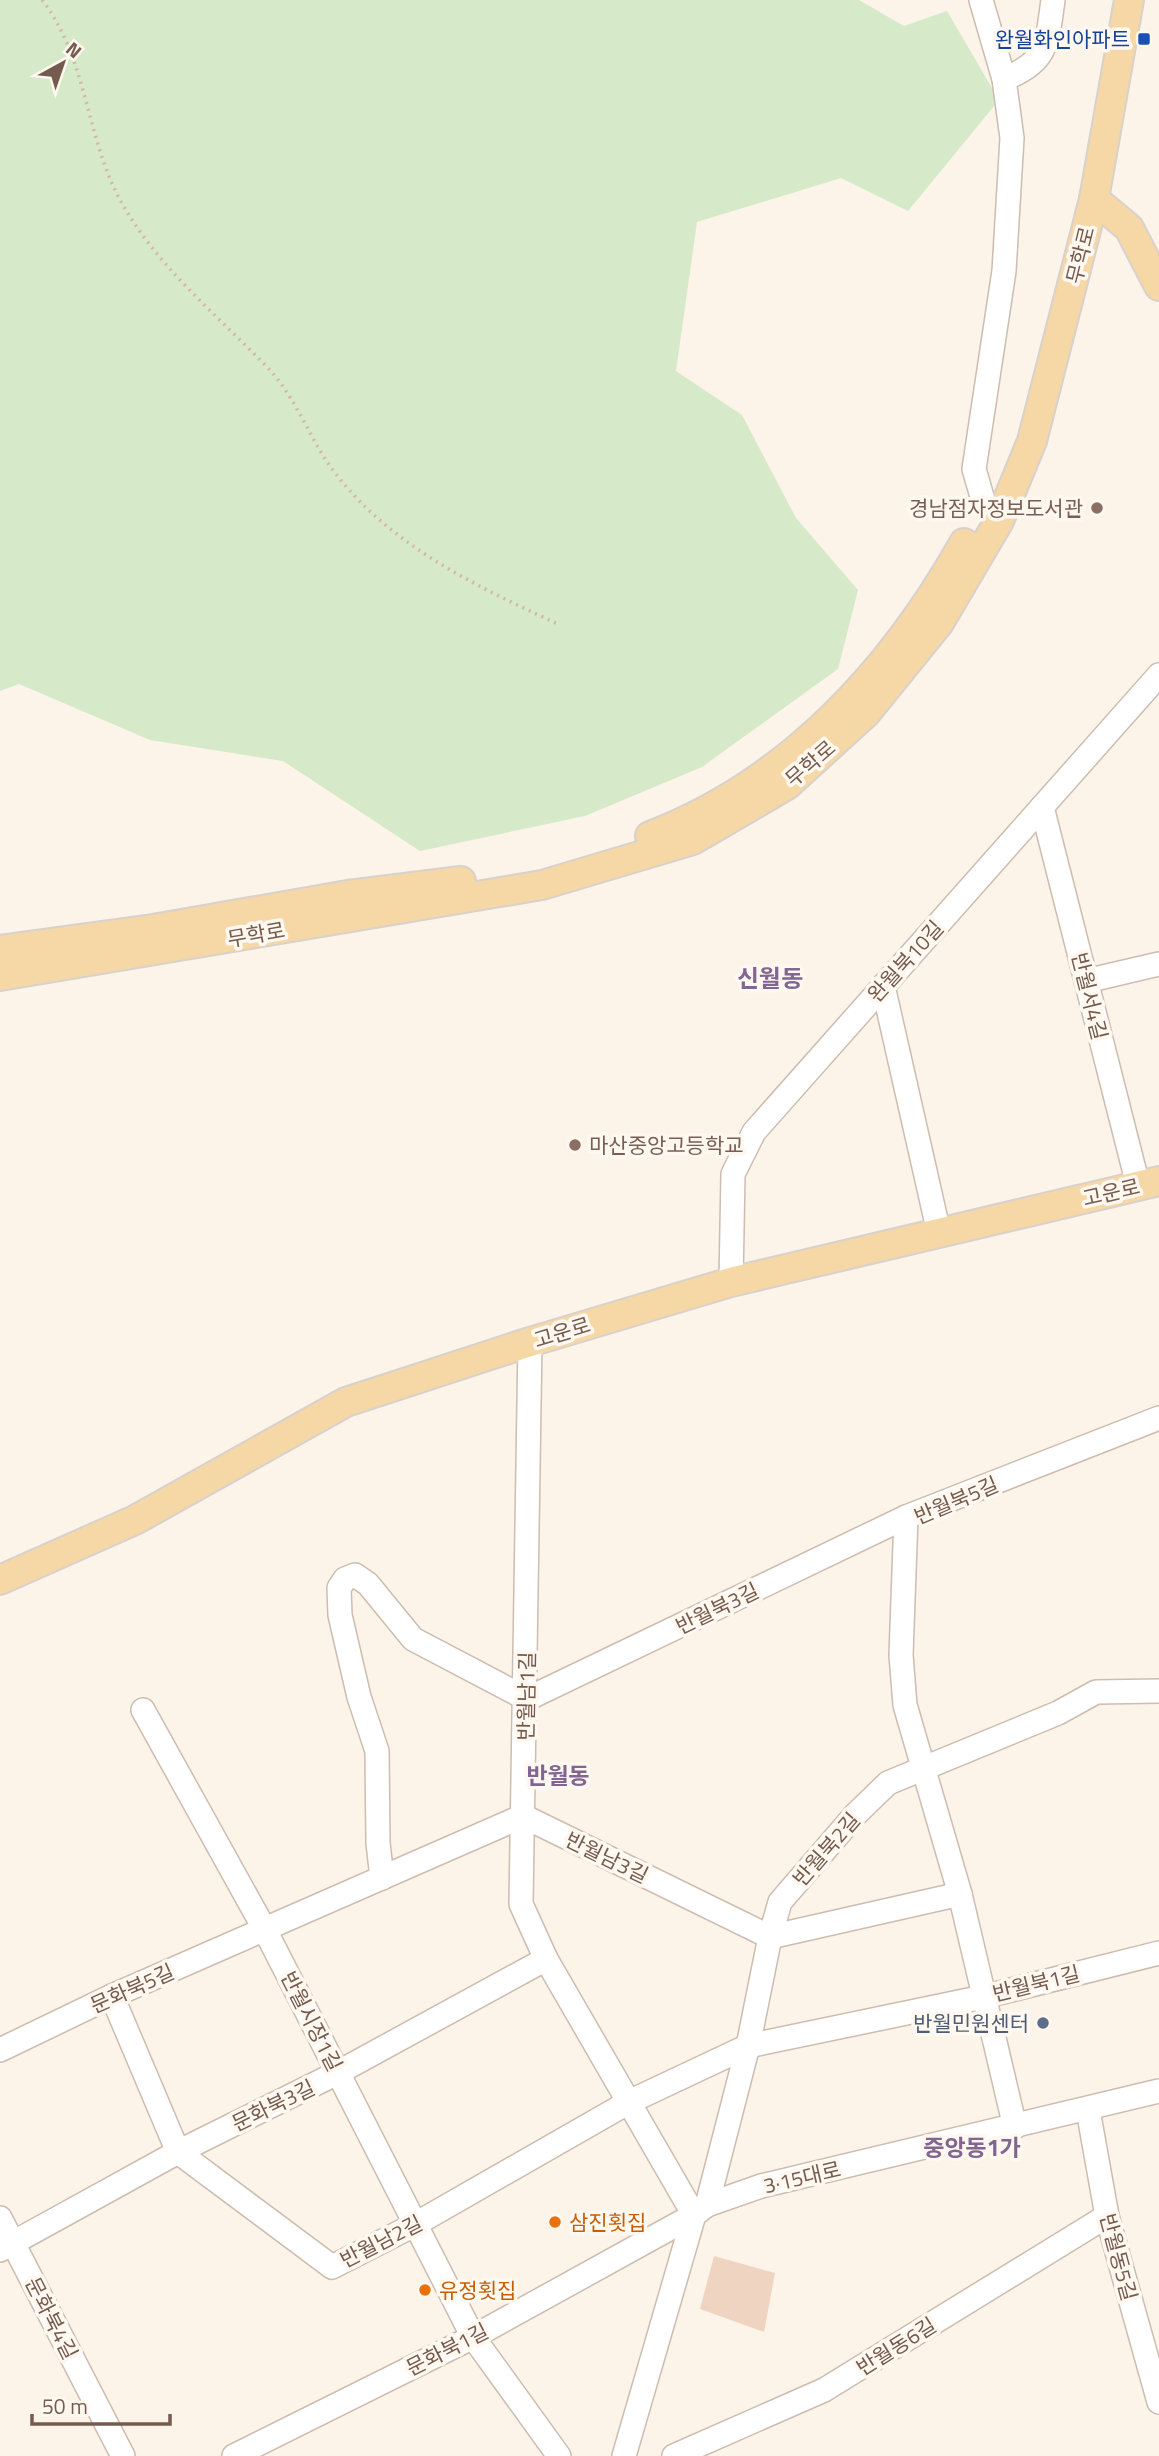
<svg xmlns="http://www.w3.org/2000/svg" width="1159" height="2456" viewBox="0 0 1159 2456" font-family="'Titillium Web','Noto Sans KR',sans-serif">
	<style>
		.green { fill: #d6e9c8 }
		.building { fill: #f0d4c2 }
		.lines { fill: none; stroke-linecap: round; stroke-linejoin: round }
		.minor-casing { stroke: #cdbcb0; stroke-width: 26 }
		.major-casing { stroke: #d8d1cd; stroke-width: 32 }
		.path { stroke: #d5b7a5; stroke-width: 3.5; stroke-dasharray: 2 5; stroke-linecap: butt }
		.minor { stroke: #fff; stroke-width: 23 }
		.major { stroke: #f6d7a6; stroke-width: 28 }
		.transit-dot { fill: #1a4fb4; stroke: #fef8f0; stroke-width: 2.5 }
		.education-dot { fill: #8d6e63; stroke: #fef8f0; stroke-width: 2.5 }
		.service-dot { fill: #5c6f8a; stroke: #fef8f0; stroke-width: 2.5 }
		.food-dot { fill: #e8710a; stroke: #fef8f0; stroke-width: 2.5 }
		.labels { text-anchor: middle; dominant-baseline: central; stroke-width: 7; stroke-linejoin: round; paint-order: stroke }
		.transit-label { font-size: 21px; fill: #164399; stroke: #fef8f0; text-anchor: end }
		.street-label { font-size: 21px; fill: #755b4e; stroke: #fef8f0 }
		.education-label { font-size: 21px; fill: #785e54; stroke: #fef8f0; text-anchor: end }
		.service-label { font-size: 21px; fill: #4e5e75; stroke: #fef8f0; text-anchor: end }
		.food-label { font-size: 21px; fill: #c56008; stroke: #fef8f0; text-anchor: start }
		.neighbourhood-label { font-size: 23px; font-weight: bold; fill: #826691; stroke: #fef8f0 }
		.quarter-label { font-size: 24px; font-weight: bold; fill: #826691; stroke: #fef8f0 }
	</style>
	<rect width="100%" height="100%" fill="#fcf4e9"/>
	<path class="green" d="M0,0H859L904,26L947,11L999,100L908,211L841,178L697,222L676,371L742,415L796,518L858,590L838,669L702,767L585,816L420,851L283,761L150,740L19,684L0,691Z"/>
	<path class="building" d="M714,2256L775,2273L764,2332L700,2309Z"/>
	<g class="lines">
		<defs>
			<g id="minor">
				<path d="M981,0L1004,79L1012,138L1004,271L974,469L985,507"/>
				<path d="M1004,79C1048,62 1047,43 1053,0"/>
				<path d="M1042,807L1138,1185"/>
				<path d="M1086,981L1159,964"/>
				<path d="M883,986L939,1233"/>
				<path d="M731,1282L733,1174L754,1132L1159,675"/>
				<path d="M906,1517L901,1655L905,1705L960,1894L1015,2127"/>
				<path d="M143,1710L265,1930L473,2337L559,2456"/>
				<path d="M382,1878L378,1843L377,1751L359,1697L340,1615L339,1588L345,1579L355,1575L368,1584L413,1639L527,1699L906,1517L1159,1418"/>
				<path d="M112,1996L178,2152L332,2267L414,2225L629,2102L748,2046L983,1997L1159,1953"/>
				<path d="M0,2050L112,1996L523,1816L770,1937L960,1894"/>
				<path d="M1088,2110L1107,2216L1159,2402"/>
				<path d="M707,2205L748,2046L770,1937L780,1902L855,1815L888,1783L1058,1713L1096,1692L1159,1691"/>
				<path d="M0,2218L123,2456"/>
				<path d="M0,2250L178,2152L339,2072L546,1959"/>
				<path d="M234,2456L473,2337L694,2215L546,1959L521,1904L530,1342"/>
				<path d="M624,2456L694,2215L707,2205L761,2186L1159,2091"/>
				<path d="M674,2456L824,2390L1107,2216"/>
			</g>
			<g id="major">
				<path d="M1094,199L1129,228L1159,286"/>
				<path d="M650,836C789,783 892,671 964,543"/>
				<path d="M0,950L153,929L348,895L461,881"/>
				<path d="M0,976L542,885L693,840L787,785L866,713L939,623L999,521L1032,441L1094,199L1129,0"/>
				<path d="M0,1580L135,1520L346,1402L530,1342L731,1282L1159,1181"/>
			</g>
		</defs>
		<use href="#minor" class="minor-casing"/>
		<use href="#major" class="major-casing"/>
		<path class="path" d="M42,0C86,56 86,134 118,196C153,263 215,313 267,367C297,398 309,439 335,473C392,547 478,587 560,625"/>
		<use href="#minor" class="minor"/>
		<use href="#major" class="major"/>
	</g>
	<rect class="transit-dot" x="1137" y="32" width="14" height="14" rx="3.5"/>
	<g class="education-dot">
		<circle cx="1097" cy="508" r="7"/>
		<circle cx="575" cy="1145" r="7"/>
	</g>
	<circle class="service-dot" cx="1043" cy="2023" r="7"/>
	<g class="food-dot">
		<circle cx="555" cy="2222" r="7"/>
		<circle cx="425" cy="2290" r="7"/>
	</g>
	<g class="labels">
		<g class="transit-label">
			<text x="1130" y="39">완월화인아파트</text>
		</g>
		<g class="street-label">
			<text transform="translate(1080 255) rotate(-76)">무학로</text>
			<text transform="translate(810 763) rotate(-41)">무학로</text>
			<text transform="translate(256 934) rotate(-10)">무학로</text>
			<text transform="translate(905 961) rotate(-48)">완월북10길</text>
			<text transform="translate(1090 996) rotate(76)">반월서4길</text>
			<text transform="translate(1111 1192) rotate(-13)">고운로</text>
			<text transform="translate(562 1332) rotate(-17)">고운로</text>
			<text transform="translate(956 1500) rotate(-23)">반월북5길</text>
			<text transform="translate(717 1608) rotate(-26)">반월북3길</text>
			<text transform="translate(526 1696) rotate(-89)">반월남1길</text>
			<text transform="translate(826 1849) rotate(-49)">반월북2길</text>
			<text transform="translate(607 1857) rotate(26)">반월남3길</text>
			<text transform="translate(1036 1983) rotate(-14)">반월북1길</text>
			<text transform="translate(132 1988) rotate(-24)">문화북5길</text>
			<text transform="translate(312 2021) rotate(63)">반월시장1길</text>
			<text transform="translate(273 2105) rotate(-26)">문화북3길</text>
			<text transform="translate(802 2177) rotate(-13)">3·15대로</text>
			<text transform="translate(381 2241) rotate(-27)">반월남2길</text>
			<text transform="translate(1119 2257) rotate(75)">반월동5길</text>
			<text transform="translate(52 2318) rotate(63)">문화북4길</text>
			<text transform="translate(896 2346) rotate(-32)">반월동6길</text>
			<text transform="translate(447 2349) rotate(-27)">문화북1길</text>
		</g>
		<g class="education-label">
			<text x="1083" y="508">경남점자정보도서관</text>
			<text x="589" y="1145" text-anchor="start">마산중앙고등학교</text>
		</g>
		<g class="service-label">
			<text x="1029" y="2023">반월민원센터</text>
		</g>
		<g class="food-label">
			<text x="569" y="2222">삼진횟집</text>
			<text x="439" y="2290">유정횟집</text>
		</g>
		<g class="neighbourhood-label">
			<text x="558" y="1775">반월동</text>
			<text x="972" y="2147">중앙동1가</text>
		</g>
		<g class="quarter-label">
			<text x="770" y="978">신월동</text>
		</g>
	</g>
	<g transform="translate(63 63) rotate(40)" stroke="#fef8f0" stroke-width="5" paint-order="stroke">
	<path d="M0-5L12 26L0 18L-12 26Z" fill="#755b4e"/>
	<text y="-10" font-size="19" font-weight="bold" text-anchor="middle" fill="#755b4e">N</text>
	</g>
	<path d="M32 2414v10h138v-10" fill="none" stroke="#755b4e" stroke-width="3.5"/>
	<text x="42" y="2414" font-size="21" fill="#755b4e" stroke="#fef8f0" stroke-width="5" paint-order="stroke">50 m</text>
</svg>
